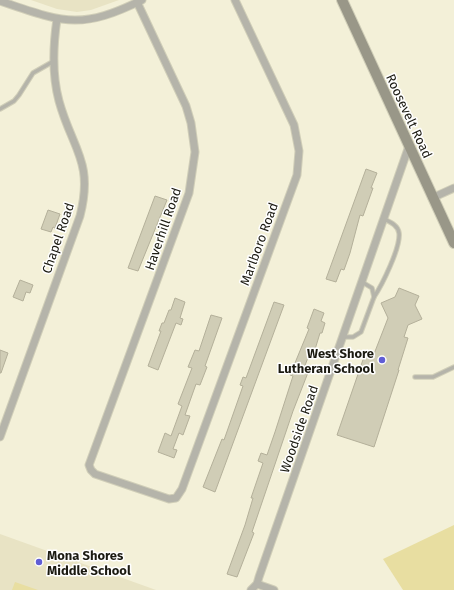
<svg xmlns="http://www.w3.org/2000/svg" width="454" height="590" viewBox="0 0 454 590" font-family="'Fira Sans',sans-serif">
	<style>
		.built { fill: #e8e3c4 }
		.green { fill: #e8dea1 }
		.building { fill: #d0cdb6; stroke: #b4b09a }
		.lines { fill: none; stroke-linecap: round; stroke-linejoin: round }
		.lane-casing { stroke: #d0ceb8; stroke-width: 5.5 }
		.street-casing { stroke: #d0ceb8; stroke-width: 9 }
		.secondary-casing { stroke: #d0ceb8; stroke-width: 12 }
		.lane { stroke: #b5b4aa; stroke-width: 3.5 }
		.street { stroke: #b5b4aa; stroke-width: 7 }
		.secondary { stroke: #999788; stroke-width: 10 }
		.poi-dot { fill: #605dd5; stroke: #fff; stroke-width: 1.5 }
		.labels { text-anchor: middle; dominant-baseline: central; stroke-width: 3; stroke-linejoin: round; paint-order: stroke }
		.street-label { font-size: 13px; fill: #1b1a11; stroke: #fff }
		.poi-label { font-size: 13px; font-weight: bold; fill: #1b1a11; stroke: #fff; text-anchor: end }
	</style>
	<rect width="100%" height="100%" fill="#f3f0d8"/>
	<g class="built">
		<path d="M31,0H119L91,10L77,12L57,9Z"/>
		<path d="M0,534L156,590H0Z"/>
	</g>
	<g class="green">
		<path d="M454,525V590H403L383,559Z"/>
		<path d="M15,582L38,590H12Z"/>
	</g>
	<g class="building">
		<path d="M366,169L377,173L371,188H373L363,216L360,215L350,253L344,270L341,269L336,282L326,279Z"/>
		<path d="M155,196L167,200L138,271L128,268Z"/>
		<path d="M48,210L60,214L55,228L53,227L51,232L41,229Z"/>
		<path d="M20,280L33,285L30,293L26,292L23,301L13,297Z"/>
		<path d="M399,288L419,296L415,305L422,319L408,325L404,337L408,338L398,370H399L374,447L337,435L366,351L374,354L388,318L381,303L395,297Z"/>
		<path d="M175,298L185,302L180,318L183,319L181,325L176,323L158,370L148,366L161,331H159L162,323H164L169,310H171Z"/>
		<path d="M274,302L284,305L215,492L203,487L222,439L224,440L243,386L240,385L243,377L246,378Z"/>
		<path d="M314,309L324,313L321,321L325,323L322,333H320L313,356L309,355L304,368L309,370L293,411L252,532L254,533L237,577L227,574L245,525L253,498H251L263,463L258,461L261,453L267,455L275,432L293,376L290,375L309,329L307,328Z"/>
		<path d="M211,315L222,318L205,366L207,367L200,385L196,384L185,415L190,416L183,435L179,433L173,449L177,450L174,458L158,452L165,433L171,436L182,406L178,404L192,368L188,367L195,350L199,351Z"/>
		<path d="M0,350L8,353L1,373H0Z"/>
	</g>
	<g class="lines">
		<defs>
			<g id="lane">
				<path d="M0,109L14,101L19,95L33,73L54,61"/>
				<path d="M374,297C382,285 401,247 399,233C398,225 390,222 384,219"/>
				<path d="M343,337H353L361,332L374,297L372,288L362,282"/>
				<path d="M415,377H433L454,367"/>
			</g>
			<g id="street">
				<path d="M0,1C63,22 79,31 142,0"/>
				<path d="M137,2L186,106L191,123L195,152L189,193L89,465L91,470L95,474L169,499L176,498L182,489L297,175L299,151L294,125L235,0"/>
				<path d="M432,198L454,188"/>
				<path d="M0,437L80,216C94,161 72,149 59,101C52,75 53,46 57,19"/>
				<path d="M257,584L274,590"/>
				<path d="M251,590L257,584L259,577L409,146"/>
			</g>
			<path id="secondary" d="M342,0L454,243"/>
		</defs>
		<use href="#lane" class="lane-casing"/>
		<use href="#street" class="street-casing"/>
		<use href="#secondary" class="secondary-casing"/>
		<use href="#lane" class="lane"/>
		<use href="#street" class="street"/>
		<use href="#secondary" class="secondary"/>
	</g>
	<g class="poi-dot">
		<circle cx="382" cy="360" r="4"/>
		<circle cx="39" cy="562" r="4"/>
	</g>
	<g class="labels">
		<g class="street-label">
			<text transform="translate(409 116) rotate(65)">Roosevelt Road</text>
			<text transform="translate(163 229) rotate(-71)">Haverhill Road</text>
			<text transform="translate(58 238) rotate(-71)">Chapel Road</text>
			<text transform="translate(259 244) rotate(-70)">Marlboro Road</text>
			<text transform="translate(299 429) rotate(-71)">Woodside Road</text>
		</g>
		<g class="poi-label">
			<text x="374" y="353">West Shore<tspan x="374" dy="15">Lutheran School</tspan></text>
			<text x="47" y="555" text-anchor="start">Mona Shores<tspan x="47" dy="15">Middle School</tspan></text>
		</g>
	</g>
</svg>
